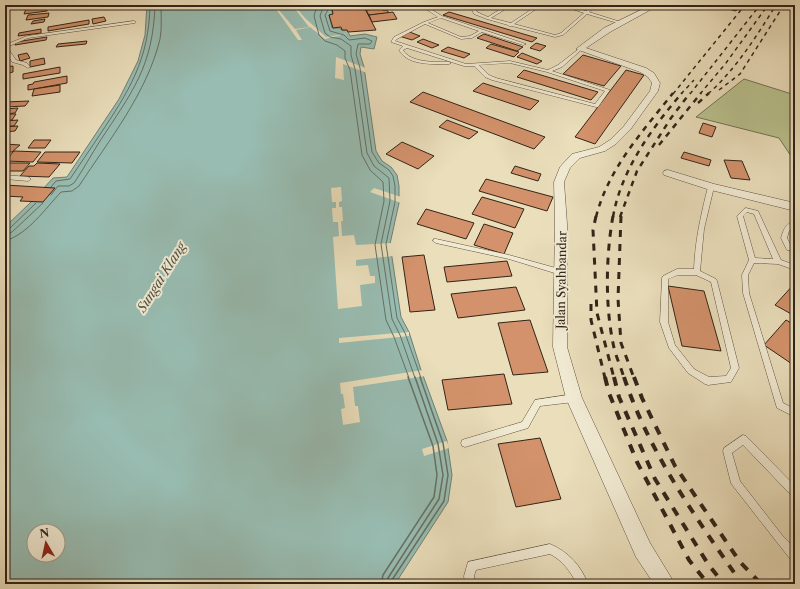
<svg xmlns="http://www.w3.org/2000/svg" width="800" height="589" viewBox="0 0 800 589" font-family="'Libre Caslon Text',serif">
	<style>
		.green { fill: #b9c18e; stroke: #767253 }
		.water { fill: #98bcb1; stroke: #6f7f74; fill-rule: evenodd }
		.pier { fill: #eadebb }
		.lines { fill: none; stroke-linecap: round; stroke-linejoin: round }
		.shore-far1 { stroke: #657064; stroke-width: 1 }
		.shore { stroke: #657064; stroke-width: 1.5 }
		.building { fill: #d3926b; stroke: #322418 }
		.lane-casing { stroke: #605241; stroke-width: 1 }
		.street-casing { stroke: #605241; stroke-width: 1 }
		.lane { fill: #f1ead3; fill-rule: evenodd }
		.street { fill: #f1ead3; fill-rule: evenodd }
		.rail-far3 { stroke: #322418; stroke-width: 1.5; stroke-dasharray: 4 4; stroke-linecap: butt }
		.rail-far2 { stroke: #322418; stroke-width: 2.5; stroke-dasharray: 5.5 5.5; stroke-linecap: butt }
		.rail-far1 { stroke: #322418; stroke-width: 3; stroke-dasharray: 7 7; stroke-linecap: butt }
		.rail { stroke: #322418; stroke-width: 4; stroke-dasharray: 9 9; stroke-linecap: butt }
		.labels { text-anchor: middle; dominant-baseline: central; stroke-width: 4; stroke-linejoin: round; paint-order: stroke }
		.street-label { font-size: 12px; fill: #322418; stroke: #f1ead3 }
		.water-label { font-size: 13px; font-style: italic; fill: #515246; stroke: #f1ead3 }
	</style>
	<rect width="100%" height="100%" fill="#eadebb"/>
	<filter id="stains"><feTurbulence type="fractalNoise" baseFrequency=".005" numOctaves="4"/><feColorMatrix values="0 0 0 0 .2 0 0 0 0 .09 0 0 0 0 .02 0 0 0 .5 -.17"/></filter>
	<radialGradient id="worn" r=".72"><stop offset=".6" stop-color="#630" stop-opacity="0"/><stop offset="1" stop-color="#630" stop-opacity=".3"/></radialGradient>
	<path class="green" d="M744,79L795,95V162L779,138L696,117Z"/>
	<path class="water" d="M147,5H339L335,6L336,8L331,9L333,14L329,15L332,28H340L341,30H347L350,36L365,34L377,37L374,49L361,47L360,54L364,67L376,151L382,161L391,167L397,175L399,186V203L390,244L401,317L409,332L421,370L447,441L452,475L448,502L395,584H5V227L30,203L53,178L67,177L119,99L138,61L145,35ZM34,531H58V555H34Z"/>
	<g class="pier">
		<path d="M292,5H294L305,18L326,37L349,33L325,39L310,27L296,30L302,40H298L276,9H278L295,29L309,27Z"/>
		<path d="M336,57L366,68L367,73L343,64L344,80L335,78Z"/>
		<path d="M341,187L342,201L339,202V207H342L343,221H341L342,236L354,235L356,245L392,243L393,256L356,260V266L368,265L370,276H375V283L360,285L362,306L338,309L333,237L339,236L338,222H333L332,208H336V202H332L331,188Z"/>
		<path d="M374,188L401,197V203L370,192Z"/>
		<path d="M409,332V336L339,343V338Z"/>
		<path d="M423,370L426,376L353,387L355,406H358L360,422L343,425L341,409L345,408L343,394H341L340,383Z"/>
		<path d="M447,441L449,448L424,456L422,449Z"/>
	</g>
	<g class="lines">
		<g class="shore-far1">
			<path d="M317,5L314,16L319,35L325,41L337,45L345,51V58L350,70L362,155L370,170L383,182L384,201L375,245L386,320L394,337L409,378"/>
			<path d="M324,5L320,16L325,33L330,37L341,39L351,46V55L355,69L367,153L374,166L389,178L390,201L381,244L392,319L400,335L415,378"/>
			<path d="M331,5L325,15L330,31L344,35L349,40L365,38L372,41L370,44H358L356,54L360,68L372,152L379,163L389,170L393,176L395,186V202L386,244L397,318L405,333L421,378"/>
			<path d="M51,187L56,181L70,179C80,165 89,150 99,136C129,91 149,60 150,5"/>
			<path d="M51,195L58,186H69L74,183C83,170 91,155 100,141C132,92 153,67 155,5"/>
			<path d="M5,230L9,229L36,203"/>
			<path d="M5,235L12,232L43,203"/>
			<path d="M5,241C28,234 45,209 61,192L72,191L79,186C109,140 147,93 160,39C162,28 161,16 161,5"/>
		</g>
		<g class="shore">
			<path d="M381,584L383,575L434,497L437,475L433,446L408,377"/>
			<path d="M387,584L388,578L439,499L443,475L438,444L415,377"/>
			<path d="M392,584V580L444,501L448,475L443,443L420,377"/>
		</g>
	</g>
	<g class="building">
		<path d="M363,5L376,30L348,32L347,30H342L341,27L333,28L329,15L333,14L332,9H336L335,6Z"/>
		<path d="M718,5H741L736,11L717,6Z"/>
		<path d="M48,6L47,11L24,14L26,9Z"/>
		<path d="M382,8L383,10H387L389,13L369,15L366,10Z"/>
		<path d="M393,12L397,19L372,22L369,15Z"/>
		<path d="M449,12L537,38L532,42L443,15Z"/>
		<path d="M49,13L48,17L26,20L28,15Z"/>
		<path d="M104,17L106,21L93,24L92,19Z"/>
		<path d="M45,19L44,22L31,24L33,21Z"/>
		<path d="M89,20V24L48,31V27Z"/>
		<path d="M41,29V33L18,36L19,33Z"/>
		<path d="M407,31L420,36L412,40L399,36Z"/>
		<path d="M484,34L523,47L517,51L477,38Z"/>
		<path d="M47,37L46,40L15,45L16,42Z"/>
		<path d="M423,39L439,45L432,48L417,42Z"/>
		<path d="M87,41L86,44L56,47L58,44Z"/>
		<path d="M536,43L546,46L540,51L530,48Z"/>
		<path d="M491,44L519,52L514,57L486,48Z"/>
		<path d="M448,47L470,54L464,58L441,51Z"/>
		<path d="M27,53L30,58L20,61L18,55Z"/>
		<path d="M522,53L542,61L537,64L517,57Z"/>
		<path d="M583,55L621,66L604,86L563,74Z"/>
		<path d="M44,58L45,64L30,67V61Z"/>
		<path d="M13,66V72L5,74V67Z"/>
		<path d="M60,67V73L23,79V74Z"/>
		<path d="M524,70L598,92L591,100L517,77Z"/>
		<path d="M626,70L644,75L595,144L575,137Z"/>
		<path d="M67,76V83L28,90V85L33,84L34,82Z"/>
		<path d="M483,83L539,101L530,110L473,91Z"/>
		<path d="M60,85V92L32,96L34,89Z"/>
		<path d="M423,92L545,137L534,149L410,102Z"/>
		<path d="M29,101L25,106L5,107V102Z"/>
		<path d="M18,108L15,113L5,114V109Z"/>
		<path d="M5,114H16L12,120H5Z"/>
		<path d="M18,120L14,126H5V121Z"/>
		<path d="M447,120L478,132L469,139L439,127Z"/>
		<path d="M703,123L716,127L712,137L699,133Z"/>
		<path d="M18,126L15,131L5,132V127Z"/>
		<path d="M34,140H51L45,148H28Z"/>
		<path d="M402,142L434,156L418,169L386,154Z"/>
		<path d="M5,144L20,145L12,152H5Z"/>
		<path d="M14,151L41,152L33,162L5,161Z"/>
		<path d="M45,152H80L72,163L37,162Z"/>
		<path d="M684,152L711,160L709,166L681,158Z"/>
		<path d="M724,160L742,161L750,180L731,178Z"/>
		<path d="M5,163H30L23,171H5Z"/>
		<path d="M37,163L60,164L49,177L20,176L29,166H34Z"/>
		<path d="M515,166L541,174L538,181L511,173Z"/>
		<path d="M486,179L553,197L547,211L479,191Z"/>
		<path d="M5,185L55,188L43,202L20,201L23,197L5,196Z"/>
		<path d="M482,197L524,209L515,228L472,214Z"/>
		<path d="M426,209L474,223L466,239L417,224Z"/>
		<path d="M484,224L513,233L504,254L474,245Z"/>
		<path d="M424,255L435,310L410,312L402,257Z"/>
		<path d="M507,261L512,276L447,282L444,267Z"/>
		<path d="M795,283V316L775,305Z"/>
		<path d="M668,286L704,291L721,351L682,346Z"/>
		<path d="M516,287L525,310L458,318L451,294Z"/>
		<path d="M530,320L548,372L513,375L498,323Z"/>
		<path d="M786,320L795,325V366L764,345Z"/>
		<path d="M504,374L512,404L448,410L442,380Z"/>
		<path d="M540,438L561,499L516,507L498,444Z"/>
	</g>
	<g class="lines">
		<defs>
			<g id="lane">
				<path d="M392,5H396L393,8L391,7Z"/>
				<path d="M420,5H424L442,16L526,44L523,45L482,32L472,38L461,39L425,24L397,39L395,41L466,64L510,61L548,70L558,65L580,48H581V50L562,67L552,71L610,90L598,107H596L492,80L485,77L474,66H464L407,48L403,50C410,63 436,62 449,62L451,63L449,64C433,64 408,66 399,50L403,46L391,42L394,37L424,22L438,17ZM441,18L479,31L470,36L461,37L428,23ZM510,63L547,72L605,91L595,104L496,78L489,75L479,65Z"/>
				<path d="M479,5H483L476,10L477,12L488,17L507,5H512L491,18L511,23L538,5H542L514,24L555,35L561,33L584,13L560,5H566L586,11L593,5H597L589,12L624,23L621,24L587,14L563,35L555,37L512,26H509L508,25L487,19L474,14L472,10Z"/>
				<path d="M134,21L136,22L135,23L28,38L7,47L16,60L27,63L30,67L28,68L23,65L12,62L5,50V45L27,36Z"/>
				<path d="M5,175L28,177L31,179L28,181L5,179Z"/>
				<path d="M711,185L714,187L704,229L700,271L716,279L717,281L739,368L731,382L708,385L705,384L688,373L669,348L660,322L662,278L663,276L677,269H694C695,241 701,214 708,187ZM678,275H696L711,282L731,368L726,376L709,377L694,369L675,345L668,322V279Z"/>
				<path d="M746,208L758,211L781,260L795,265V270L778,264L754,263L748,275L749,293L783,403L795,409V417L777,408L776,405L743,293L742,275L749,260L737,216L744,209ZM747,212L754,214L773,259L755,258L743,216Z"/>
				<path d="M792,222H795V226L789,231L787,238L791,246L795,247V251L787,250L781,238C783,231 785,225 792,222Z"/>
				<path d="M434,239H436L509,255L563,270L564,272L561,275L509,259L436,243L433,241Z"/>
				<path d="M574,394L577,395L578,398L577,401L574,402L540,406L528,428L465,447L462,446L461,443L462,440L465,439L522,422L535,400Z"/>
				<path d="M743,435L746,436L795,486V498L792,496L743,445L732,453L740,481L782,535L795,548V561L791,560L776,541L733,486L731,483L723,451L724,448Z"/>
				<path d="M550,544C569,552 581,566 588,584H577C570,571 563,561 550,554L476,570L474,576L475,584H465L464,576L468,562Z"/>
			</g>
			<g id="street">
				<path d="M651,5H659L610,32L586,48L646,68L654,73L660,83L658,91L630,130L616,144L605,151L580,158L570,168L564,182L567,224V347L582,398L650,543L675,584H654L636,557L566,398L553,347L555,224L554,182L560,167L572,154L599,147L610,140L624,126L650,91L652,83L648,77L640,72L576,49L604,28Z"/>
				<path d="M668,170L714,184L795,203V211L707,189L664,175L663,173L664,171Z"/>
			</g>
		</defs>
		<use href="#lane" class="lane-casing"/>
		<use href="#street" class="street-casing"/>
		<use href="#lane" class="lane"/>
		<use href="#street" class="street"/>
		<g class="rail-far3">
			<path d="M719,90L740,74L784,5"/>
			<path d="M673,94L745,5"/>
			<path d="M681,94L694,80"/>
			<path d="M690,94L760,5"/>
			<path d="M700,94L726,63L768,5"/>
			<path d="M708,94C736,69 756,37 776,5"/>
		</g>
		<g class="rail-far2">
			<path d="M698,103L709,93"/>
			<path d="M659,145L701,93"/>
			<path d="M596,217C608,169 643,131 673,93"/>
			<path d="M613,217C621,170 652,128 682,93"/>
			<path d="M620,217L637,171L671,118L690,93"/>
		</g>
		<g class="rail-far1">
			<path d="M596,216L593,230L597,313L614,378"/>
			<path d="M613,216C606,255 605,304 613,343C615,355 621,367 624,378"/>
			<path d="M621,216L618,299L621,343L634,378"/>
			<path d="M591,304V320L605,378"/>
		</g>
		<g class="rail">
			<path d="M605,377L609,393L637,462L689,560L708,584"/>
			<path d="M614,377L619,397L655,479L708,564L724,584"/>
			<path d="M624,377C649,453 697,519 742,584"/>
			<path d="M634,377L642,398L675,466L740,562L761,584"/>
		</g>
	</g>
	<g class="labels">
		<g class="street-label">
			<text transform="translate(561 280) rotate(-89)">Jalan Syahbandar</text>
		</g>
		<g class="water-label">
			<text transform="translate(161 277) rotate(-58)">Sungai Klang</text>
		</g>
	</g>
	<rect width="800" height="589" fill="none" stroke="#eadebb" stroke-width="20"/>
	<rect x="6" y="6" width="788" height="577" fill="none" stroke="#322418" stroke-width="2"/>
	<rect x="10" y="10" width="780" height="569" fill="none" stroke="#322418"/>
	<g transform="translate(46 543) rotate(351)"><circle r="19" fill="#f1ead3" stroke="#a59b88"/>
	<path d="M0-3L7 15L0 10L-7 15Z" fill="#8f2418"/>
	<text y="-6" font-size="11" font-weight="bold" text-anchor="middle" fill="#322418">N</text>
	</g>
	<rect width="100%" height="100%" filter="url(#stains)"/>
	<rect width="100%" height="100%" fill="url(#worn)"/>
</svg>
